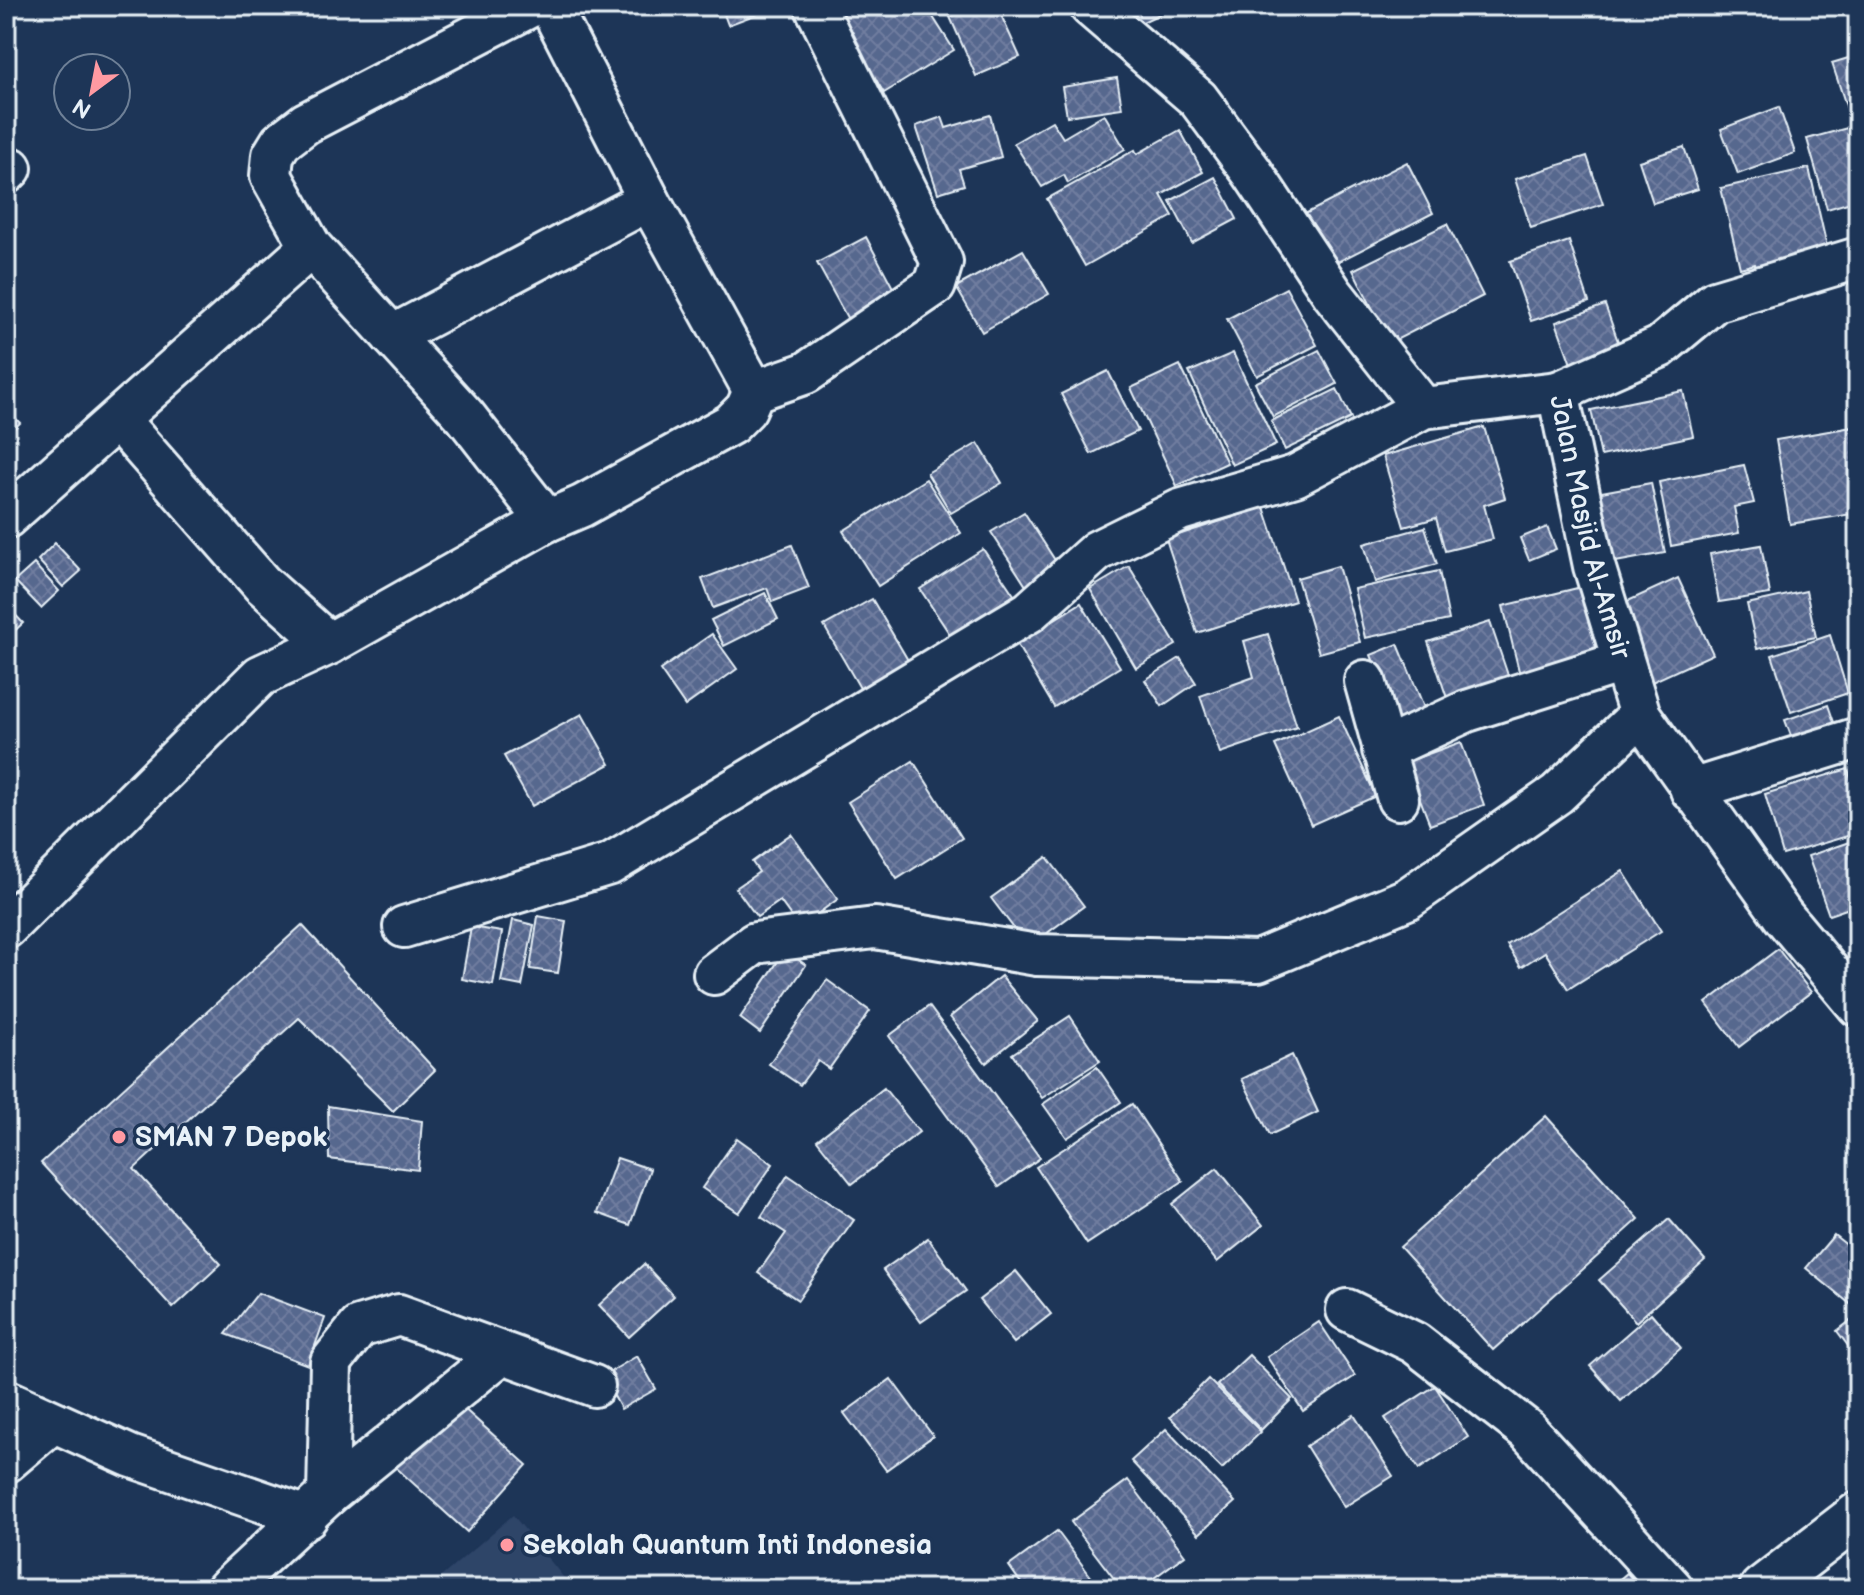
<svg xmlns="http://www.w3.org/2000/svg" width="1864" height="1595" viewBox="0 0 1864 1595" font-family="'Balsamiq Sans',sans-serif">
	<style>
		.built { fill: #2e4468 }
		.building { fill: url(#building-cross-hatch); stroke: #e8f1f8; stroke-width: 2 }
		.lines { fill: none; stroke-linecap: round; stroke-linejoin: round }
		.minor-casing { stroke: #e8f1f8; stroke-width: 46 }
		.secondary-casing { stroke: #e8f1f8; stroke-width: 50 }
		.minor { stroke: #1d3557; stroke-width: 40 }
		.secondary { stroke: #1d3557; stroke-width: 44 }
		.poi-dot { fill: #ff9aa2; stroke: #1d3557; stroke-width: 3 }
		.labels { text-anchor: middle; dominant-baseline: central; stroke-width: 7; stroke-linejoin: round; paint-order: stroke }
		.street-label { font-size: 28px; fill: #e8f1f8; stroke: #1d3557 }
		.poi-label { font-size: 28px; font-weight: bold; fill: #e8f1f8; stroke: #1d3557; text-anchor: start }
	</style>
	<defs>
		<pattern id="building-cross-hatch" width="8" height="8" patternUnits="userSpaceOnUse" patternTransform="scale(2)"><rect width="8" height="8" fill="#57678e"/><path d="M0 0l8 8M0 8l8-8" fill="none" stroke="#6f7d9f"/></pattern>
	</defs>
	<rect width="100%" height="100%" fill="#1d3557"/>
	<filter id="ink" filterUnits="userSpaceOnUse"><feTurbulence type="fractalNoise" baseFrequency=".0125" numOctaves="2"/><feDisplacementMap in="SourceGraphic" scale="16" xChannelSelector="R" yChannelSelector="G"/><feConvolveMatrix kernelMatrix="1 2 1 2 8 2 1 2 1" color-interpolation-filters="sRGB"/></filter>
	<g filter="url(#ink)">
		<path class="built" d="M513,1515L573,1589H427Z"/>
		<g class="building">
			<path d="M721,6H778L728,25Z"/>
			<path d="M842,6H926L954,50L884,93L834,12Z"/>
			<path d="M974,6H997L1020,57L976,76L950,17Z"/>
			<path d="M1139,6H1161L1164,12L1130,28L1123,14Z"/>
			<path d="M1858,6V38L1848,8Z"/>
			<path d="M1858,55V119L1851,121L1832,63Z"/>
			<path d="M1117,78L1122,108L1067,116L1062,87Z"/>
			<path d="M1779,107L1795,153L1738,174L1721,129Z"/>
			<path d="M1104,114L1125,149L1068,183L1064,175L1042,187L1014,143L1052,121L1063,138Z"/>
			<path d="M990,115L1001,157L959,169L964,185L938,193L916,126L942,117L946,128Z"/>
			<path d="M1858,125V200L1827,209L1807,139Z"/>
			<path d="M1180,130L1203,172L1161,195L1173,216L1085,266L1047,199L1135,150L1137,154Z"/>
			<path d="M1684,147L1698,189L1653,203L1639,161Z"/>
			<path d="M1587,156L1603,204L1531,228L1515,179Z"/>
			<path d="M1407,162L1433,213L1328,267L1301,216Z"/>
			<path d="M1809,168L1827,247L1803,253L1807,269L1758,279L1755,264L1740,268L1721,188Z"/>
			<path d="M1215,177L1237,219L1192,243L1170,201Z"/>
			<path d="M1447,224L1483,296L1390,343L1353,270Z"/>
			<path d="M866,237L899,299L851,325L817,263Z"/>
			<path d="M1569,241L1589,302L1531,321L1510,261Z"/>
			<path d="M1023,250L1049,294L982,332L956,287Z"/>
			<path d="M1286,288L1317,345L1257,376L1227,319Z"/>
			<path d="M1605,305L1620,347L1571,364L1556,322Z"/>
			<path d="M1319,350L1337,384L1273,417L1255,383Z"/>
			<path d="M1233,353L1276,445L1232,465L1189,372Z"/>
			<path d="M1180,365L1227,463L1177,486L1131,388Z"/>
			<path d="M1108,371L1138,431L1091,454L1061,394Z"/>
			<path d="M1337,389L1351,418L1285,450L1271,421Z"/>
			<path d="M1683,391L1693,436L1601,456L1591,410Z"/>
			<path d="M6,408L20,423L6,436Z"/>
			<path d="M1858,426V513L1790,524L1776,440Z"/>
			<path d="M1484,427L1505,498L1484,505L1493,539L1445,551L1436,518L1404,527L1383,456Z"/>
			<path d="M978,443L1002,483L951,513L927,473Z"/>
			<path d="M1744,465L1754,503L1734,507L1739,533L1671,546L1659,482Z"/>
			<path d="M926,479L961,533L878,586L843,531Z"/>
			<path d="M1651,483L1665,553L1599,565L1585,495Z"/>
			<path d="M1264,507L1295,601L1197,633L1166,539Z"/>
			<path d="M1024,512L1060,568L1028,589L991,532Z"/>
			<path d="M1425,527L1437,564L1375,582L1364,544Z"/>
			<path d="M1547,527L1556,549L1529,560L1520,538Z"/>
			<path d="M55,543L81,571L63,587L38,560Z"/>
			<path d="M792,545L809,588L772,602L767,588L713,608L702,579Z"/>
			<path d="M1761,545L1770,594L1719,602L1710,554Z"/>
			<path d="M983,549L1014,595L951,636L920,589Z"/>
			<path d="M34,564L59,591L41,608L15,581Z"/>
			<path d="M1129,566L1176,645L1136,668L1090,589Z"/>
			<path d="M1338,566L1360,642L1319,653L1297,578Z"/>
			<path d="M1439,571L1449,620L1365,638L1354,589Z"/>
			<path d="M1678,578L1713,654L1652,682L1617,606Z"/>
			<path d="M1594,584L1611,652L1520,675L1503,606Z"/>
			<path d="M1806,591L1816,637L1757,649L1747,604Z"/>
			<path d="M765,593L778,619L724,646L711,620Z"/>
			<path d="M872,599L909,662L861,690L824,626Z"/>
			<path d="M1081,603L1120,667L1054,707L1016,643Z"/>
			<path d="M6,605L23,623L6,639Z"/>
			<path d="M1490,622L1513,690L1451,710L1428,642Z"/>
			<path d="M712,634L737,669L685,706L660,670Z"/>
			<path d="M1268,634L1297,727L1220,753L1200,696L1254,677L1244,641Z"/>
			<path d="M1830,635L1848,693L1791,712L1772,655Z"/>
			<path d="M1398,644L1428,717L1401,729L1371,655Z"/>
			<path d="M1180,658L1196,683L1162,706L1145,680Z"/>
			<path d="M1828,705L1838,734L1796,749L1785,720Z"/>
			<path d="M582,714L610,764L532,806L504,756Z"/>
			<path d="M1339,716L1376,796L1311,825L1275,745Z"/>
			<path d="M1461,742L1484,805L1430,825L1406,762Z"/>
			<path d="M913,761L962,838L897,879L848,802Z"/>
			<path d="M1848,769L1858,802V833L1783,855L1765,794Z"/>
			<path d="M791,834L838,899L799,927L780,901L757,917L736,888L759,872L752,862Z"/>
			<path d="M1858,839V905L1829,915L1808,856Z"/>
			<path d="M1047,857L1084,906L1028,947L991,898Z"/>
			<path d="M1623,871L1661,931L1568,989L1545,952L1521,967L1507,945Z"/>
			<path d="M538,916L566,921L558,973L530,969Z"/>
			<path d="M513,920L534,925L522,986L501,982Z"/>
			<path d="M302,925L435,1070L393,1111L299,1018L134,1169L221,1264L173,1308L41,1163Z"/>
			<path d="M471,927L502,932L493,985L462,979Z"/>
			<path d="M1778,949L1811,992L1739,1047L1706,1003Z"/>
			<path d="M785,951L806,965L760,1033L740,1018Z"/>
			<path d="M1001,976L1038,1021L986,1063L950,1017Z"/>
			<path d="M827,980L870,1011L829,1069L818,1061L800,1085L769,1064Z"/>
			<path d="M929,1006L1040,1158L999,1187L889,1036Z"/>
			<path d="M1070,1016L1100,1061L1042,1098L1012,1054Z"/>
			<path d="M1292,1055L1318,1112L1270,1135L1242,1079Z"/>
			<path d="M1097,1067L1121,1102L1067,1138L1043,1104Z"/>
			<path d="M884,1088L919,1132L852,1184L817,1140Z"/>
			<path d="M1132,1104L1183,1181L1087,1244L1036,1167Z"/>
			<path d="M328,1106L422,1121L418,1170L329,1159Z"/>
			<path d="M1546,1116L1639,1219L1493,1350L1400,1247Z"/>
			<path d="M737,1138L773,1164L739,1213L702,1188Z"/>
			<path d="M617,1158L650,1169L630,1225L597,1213Z"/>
			<path d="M1217,1168L1263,1225L1217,1262L1172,1204Z"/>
			<path d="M788,1175L854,1220L798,1300L758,1273L786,1233L761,1217Z"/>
			<path d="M1669,1219L1705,1260L1636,1322L1599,1280Z"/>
			<path d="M1834,1235L1858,1254L1855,1308L1806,1268Z"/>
			<path d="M928,1238L966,1291L921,1322L883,1270Z"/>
			<path d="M644,1264L674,1296L629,1337L599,1305Z"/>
			<path d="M1016,1271L1051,1314L1014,1343L979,1300Z"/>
			<path d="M258,1293L325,1318L308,1365L226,1334Z"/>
			<path d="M1651,1313L1681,1348L1621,1401L1590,1366Z"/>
			<path d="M1858,1315V1340L1849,1347L1837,1331Z"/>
			<path d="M1319,1322L1355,1376L1303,1411L1267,1357Z"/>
			<path d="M1858,1350V1372L1847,1359Z"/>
			<path d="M1249,1355L1292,1399L1261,1430L1217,1385Z"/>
			<path d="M637,1356L656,1389L621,1409L603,1376Z"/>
			<path d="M891,1379L933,1436L886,1470L844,1413Z"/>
			<path d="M1208,1379L1261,1432L1222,1469L1170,1417Z"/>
			<path d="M1435,1386L1468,1437L1419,1469L1385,1418Z"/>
			<path d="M451,1397L527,1465L467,1532L392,1464Z"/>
			<path d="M1354,1415L1393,1476L1344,1507L1306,1446Z"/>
			<path d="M1166,1429L1235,1502L1199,1534L1131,1461Z"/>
			<path d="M1128,1480L1185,1555L1139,1589H1122L1071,1522Z"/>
			<path d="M1057,1531L1092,1578L1077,1589H1025L1009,1566Z"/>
			<path d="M1627,1573L1641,1589H1608Z"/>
		</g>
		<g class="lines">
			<defs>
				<g id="minor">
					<path d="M531,6L306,123L281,142L273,155L271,176L311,247L465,416L547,521"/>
					<path d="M550,6L649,200L754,391"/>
					<path d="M1090,6L1198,99L1252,172L1333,294L1423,408"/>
					<path d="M6,173L11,168"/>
					<path d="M392,336L649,200"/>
					<path d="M1558,392L1660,347L1715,301L1858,258"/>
					<path d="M6,518L311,247"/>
					<path d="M329,644L547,521L582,506L731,424L746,409L754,391L806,373L935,285L942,262L815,6"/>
					<path d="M1365,681L1398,799"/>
					<path d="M1383,750L1467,711L1622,662"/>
					<path d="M1691,790L1858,738"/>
					<path id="s1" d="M404,927L610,864L1029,612L1097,551L1180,510L1295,476L1423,408L1558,392L1594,566L1640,715L1783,916L1858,1006"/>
					<path d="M6,928L260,676L329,644L262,584L119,421"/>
					<path d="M714,974L755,943L875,928L1037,955L1258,961L1407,899L1557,794L1640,715"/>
					<path d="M1347,1310L1415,1343L1527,1430L1673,1589"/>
					<path d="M6,1400L130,1456L307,1517"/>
					<path d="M6,1462L53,1422"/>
					<path d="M328,1495L331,1362L359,1327L399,1315L594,1386"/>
					<path d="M227,1589L328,1495L502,1353"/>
				</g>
				<path id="secondary" d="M1762,1589L1858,1515"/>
			</defs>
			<use href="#minor" class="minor-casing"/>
			<use href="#secondary" class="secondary-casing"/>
			<use href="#minor" class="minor"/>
			<use href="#secondary" class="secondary"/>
		</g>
	</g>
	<g class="poi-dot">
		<circle cx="119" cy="1137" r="8"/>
		<circle cx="507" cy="1545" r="8"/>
	</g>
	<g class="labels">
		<g class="street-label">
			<text stroke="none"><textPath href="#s1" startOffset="1428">Jalan Masjid Al-Amsir</textPath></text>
		</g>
		<g class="poi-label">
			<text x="135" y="1137">SMAN 7 Depok</text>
			<text x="523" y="1545">Sekolah Quantum Inti Indonesia</text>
		</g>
	</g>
	<rect width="1864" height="1595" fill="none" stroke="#1d3557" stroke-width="32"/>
	<rect x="16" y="16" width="1832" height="1563" fill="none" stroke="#e8f1f8" stroke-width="3" filter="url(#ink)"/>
	<g transform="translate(92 92) rotate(212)"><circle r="38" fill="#1d3557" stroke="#6e8097" stroke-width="2"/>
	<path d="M0-6L14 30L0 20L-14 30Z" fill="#ff9aa2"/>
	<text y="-12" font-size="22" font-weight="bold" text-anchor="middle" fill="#e8f1f8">N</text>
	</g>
</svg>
